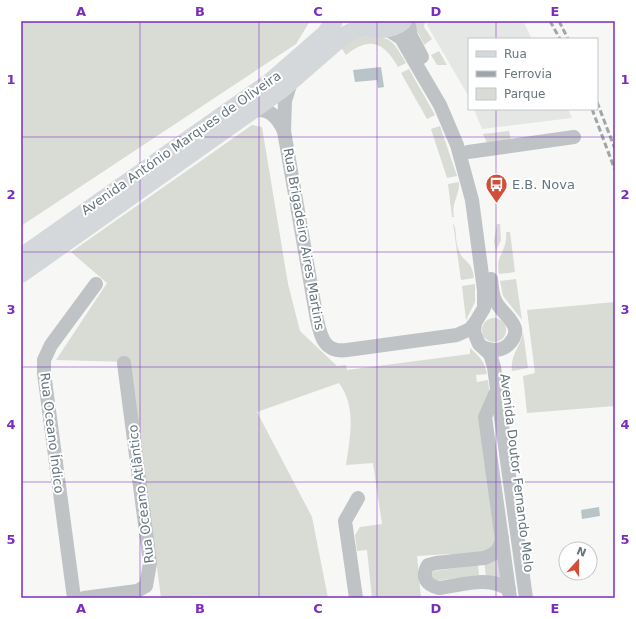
<svg xmlns="http://www.w3.org/2000/svg" width="636" height="619" viewBox="0 0 636 619" font-family="'DejaVu Sans',sans-serif">
	<style>
		.built { fill: #e5e7e5 }
		.green { fill: #d8dcd4 }
		.water { fill: #b8c4c8 }
		.lines { fill: none; stroke-linecap: round; stroke-linejoin: round }
		.minor { stroke: #bfc3c6; stroke-width: 14 }
		.major { stroke: #d4d8db; stroke-width: 18 }
		.rail { stroke: #9fa6aa; stroke-width: 3; stroke-dasharray: 6 3; stroke-linecap: butt }
		.grid { fill: none; stroke: #7b2cbf; stroke-width: 1; stroke-opacity: 0.55 }
		.labels { text-anchor: middle; dominant-baseline: central; stroke-width: 4; stroke-linejoin: round; paint-order: stroke }
		.street-label { font-size: 13px; fill: #65757d; stroke: #fff }
		.poi-label { font-size: 13px; fill: #65757d; stroke: #fff; text-anchor: start }
		.neatline { fill: none; stroke: #7b2cbf; stroke-width: 1.5 }
		.grid-label { font-size: 13px; text-anchor: middle; font-weight: bold; fill: #7b2cbf }
	</style>
	<rect width="100%" height="100%" fill="#f7f7f5"/>
	<g class="built">
		<path d="M429,21H523L532,39H469V97L427,25Z"/>
		<path d="M474,109H568L572,118L482,129Z"/>
	</g>
	<g class="green">
		<path d="M21,21H310L296,44L21,226Z"/>
		<path d="M415,21H425L424,27L432,39L424,45L415,26Z"/>
		<path d="M360,36C390,38 390,35 406,63L398,67C384,42 370,36 346,55L340,46Z"/>
		<path d="M439,51L447,65H437L431,55Z"/>
		<path d="M409,69L435,115L427,119L401,73Z"/>
		<path d="M252,125L262,127L288,284L300,331L337,366L346,365L347,370L470,354V348C479,356 485,362 487,374L476,375L477,382L488,380L489,389L499,536L493,550L454,558L449,554L417,556L421,598H372L367,550L357,551L355,535L360,527L382,524L373,463L346,465C350,436 357,408 339,383L257,412L312,517L328,598H161L130,362L56,360L107,283L71,252Z"/>
		<path d="M440,126L457,176L447,178L431,129Z"/>
		<path d="M509,131L511,140L487,143L483,134Z"/>
		<path d="M459,182C460,195 451,203 454,217H452L448,184Z"/>
		<path d="M453,223C457,229 455,240 458,248C462,263 472,259 474,278L461,280Z"/>
		<path d="M497,224H500L501,240L496,251L494,241Z"/>
		<path d="M506,232H510L515,272L499,274C495,253 508,252 506,232Z"/>
		<path d="M516,279L522,320L503,296L500,281Z"/>
		<path d="M475,284V302L466,320L462,286Z"/>
		<path d="M615,302V406L527,413L523,376L535,373L527,310Z"/>
		<circle cx="494" cy="330" r="12"/>
		<path d="M523,332L528,368L512,371C510,355 521,346 523,332Z"/>
		<path d="M498,557L505,580L486,577L484,561Z"/>
		<path d="M478,565L479,575L435,581L433,580L431,574L434,571Z"/>
	</g>
	<g class="water">
		<path d="M381,67L384,87L378,88L377,80L355,82L353,70Z"/>
		<path d="M599,507L600,516L582,519L581,510Z"/>
	</g>
	<g class="lines">
		<g class="minor">
			<path d="M408,21L411,36L422,57"/>
			<path d="M387,29L401,38L420,71L440,105L457,145L472,200L484,290V308L475,323L474,332L479,344L490,354L494,367L526,598"/>
			<path d="M291,82L285,101L284,131L317,320C321,338 325,353 347,350L457,335L470,329L475,323"/>
			<path d="M251,111C267,106 277,116 284,131"/>
			<path d="M468,152L574,137"/>
			<path d="M485,348C493,351 501,351 508,345C528,326 501,315 495,300C492,294 492,286 491,279"/>
			<path d="M497,390L485,417L510,598"/>
			<path d="M502,538C500,550 496,554 484,558L436,563L428,565C421,577 426,585 439,588C462,585 490,575 509,590"/>
			<path d="M74,598L44,373V360L51,345L96,284"/>
			<path d="M84,598L137,591L146,586L150,563L124,363"/>
			<path d="M356,598L345,521L358,498"/>
		</g>
		<g class="major">
			<path d="M359,23C372,32 391,31 403,21"/>
			<path d="M21,257L270,82L325,34L334,21"/>
			<path d="M21,274L281,90L343,36L359,28L369,27"/>
		</g>
		<g class="rail">
			<path d="M550,21L560,39"/>
			<path d="M559,21L568,39"/>
			<path d="M597,102L615,149"/>
			<path d="M592,109L615,170"/>
		</g>
	</g>
	<path class="grid" d="M140,21V598M259,21V598M377,21V598M496,21V39M496,109V598M21,137H615M21,252H615M21,367H615M21,482H615"/>
	<defs>
		<symbol id="bus-pin" viewBox="-11 -11 22 30"><path d="M0 17L-7.5 6A9.5 9.5 0 1 1 7.5 6Z" fill="#d34e38" stroke="#fff"/><path d="M-5-6H5V4H4V6H2V4H-2V6H-4V4H-5ZM-3.5-4V0h7V-4ZM-3.5 1.2v1.5H-2V1.2ZM2 1.2v1.5H3.5V1.2Z" fill="#fff"/></symbol>
	</defs>
	<g fill-rule="evenodd">
		<use href="#bus-pin" x="484" y="172" width="25" height="34"/>
	</g>
	<g class="labels">
		<g class="street-label">
			<text transform="translate(181 143) rotate(-35)">Avenida António Marques de Oliveira</text>
			<text transform="translate(304 239) rotate(80)">Rua Brigadeiro Aires Martins</text>
			<text transform="translate(52 433) rotate(83)">Rua Oceano Índico</text>
			<text transform="translate(517 473) rotate(83)">Avenida Doutor Fernando Melo</text>
			<text transform="translate(141 494) rotate(-97)">Rua Oceano Atlântico</text>
		</g>
		<g class="poi-label">
			<text x="512" y="184">E.B. Nova</text>
		</g>
	</g>
	<rect width="636" height="619" fill="none" stroke="#ffffff" stroke-width="44"/>
	<rect x="468" y="38" width="130" height="72" fill="#ffffff" stroke="#c1c8cb"/>
	<rect x="476" y="51" width="20" height="6" fill="#d4d8db" stroke="#c1c8cb"/>
	<text x="504" y="58" font-size="12" fill="#65757d">Rua</text>
	<rect x="476" y="71" width="20" height="6" fill="#9fa6aa" stroke="#c1c8cb"/>
	<text x="504" y="78" font-size="12" fill="#65757d">Ferrovia</text>
	<rect x="476" y="88" width="20" height="12" fill="#d8dcd4" stroke="#c1c8cb"/>
	<text x="504" y="98" font-size="12" fill="#65757d">Parque</text>
	<g transform="translate(578 561) rotate(21)"><circle r="19" fill="#ffffff" stroke="#c1c8cb"/>
	<path d="M0-3L7 15L0 10L-7 15Z" fill="#d34e38"/>
	<text y="-6" font-size="11" font-weight="bold" text-anchor="middle" fill="#65757d">N</text>
	</g>
	<rect x="22" y="22" width="592" height="575" class="neatline"/>
	<g class="grid-label">
		<text x="81" y="16">A</text>
		<text x="200" y="16">B</text>
		<text x="318" y="16">C</text>
		<text x="436" y="16">D</text>
		<text x="555" y="16">E</text>
		<text x="11" y="84">1</text>
		<text x="625" y="84">1</text>
		<text x="11" y="199">2</text>
		<text x="625" y="199">2</text>
		<text x="11" y="314">3</text>
		<text x="625" y="314">3</text>
		<text x="11" y="429">4</text>
		<text x="625" y="429">4</text>
		<text x="11" y="544">5</text>
		<text x="625" y="544">5</text>
		<text x="81" y="613">A</text>
		<text x="200" y="613">B</text>
		<text x="318" y="613">C</text>
		<text x="436" y="613">D</text>
		<text x="555" y="613">E</text>
	</g>
</svg>
